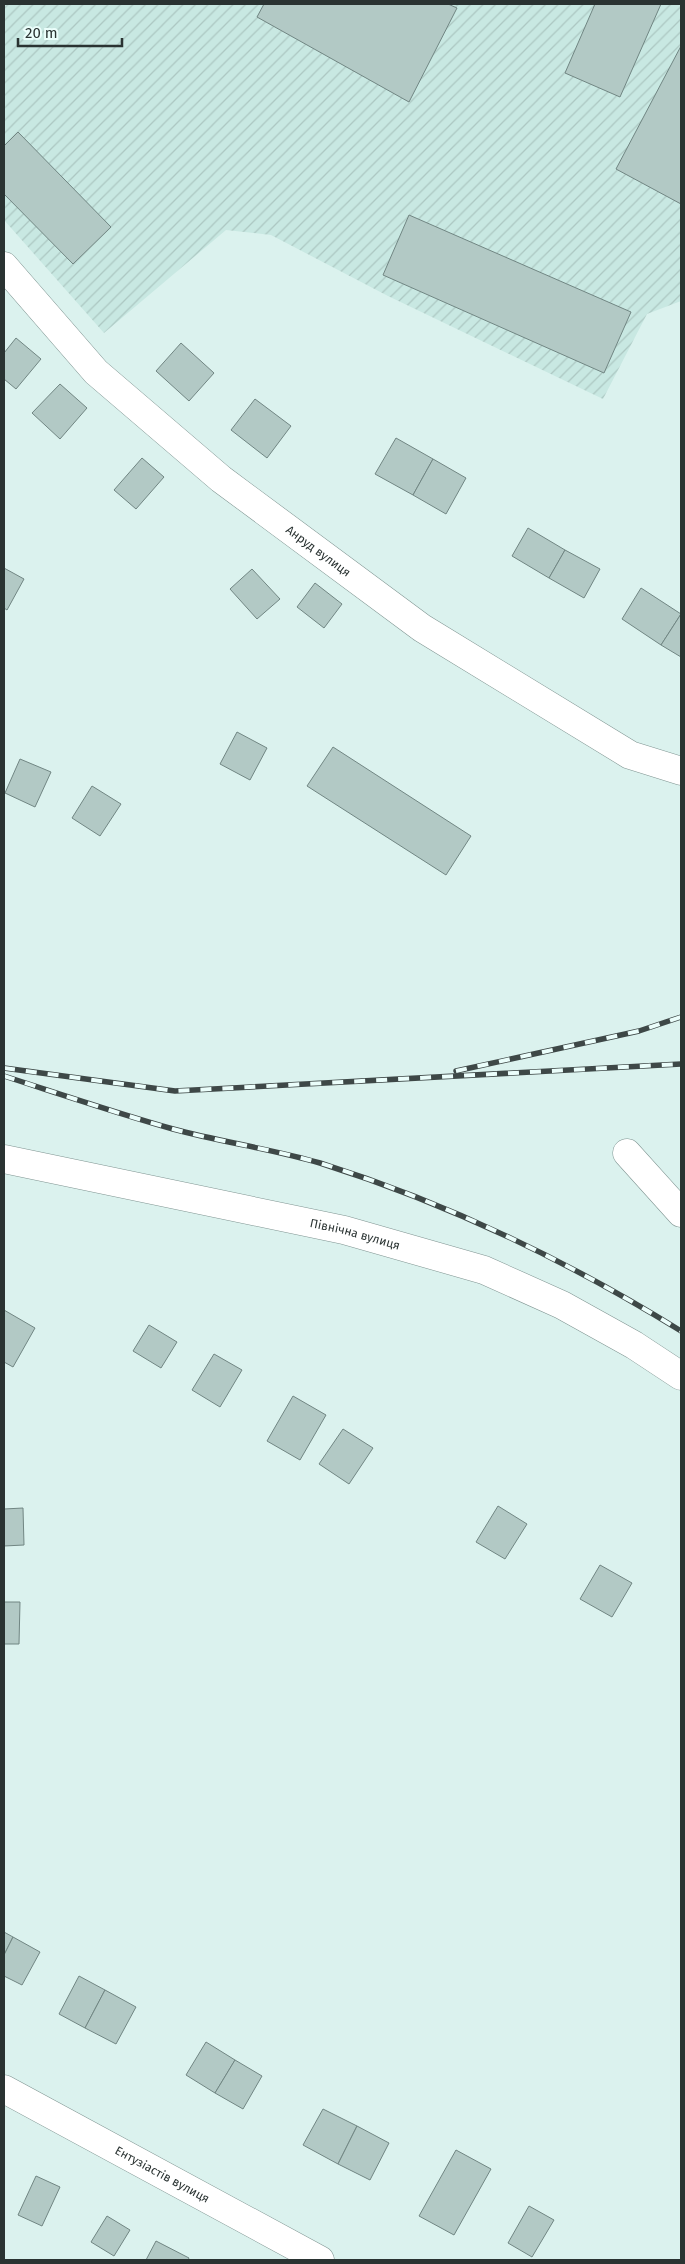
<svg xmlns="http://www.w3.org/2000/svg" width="685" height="2264" viewBox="0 0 685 2264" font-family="'Fira Sans',sans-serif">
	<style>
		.industrial { fill: url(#industrial-furrows) }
		.building { fill: #b2c9c5; stroke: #718683 }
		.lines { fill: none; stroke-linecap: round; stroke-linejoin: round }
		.minor-casing { stroke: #7f9491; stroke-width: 29 }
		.minor { stroke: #fff; stroke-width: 28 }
		.rail-casing { stroke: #3e4847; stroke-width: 5.5 }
		.rail { stroke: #ebfefb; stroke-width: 4; stroke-dasharray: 11; stroke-linecap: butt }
		.labels { text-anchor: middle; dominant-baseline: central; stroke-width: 4; stroke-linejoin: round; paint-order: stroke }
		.street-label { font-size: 12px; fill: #2a3332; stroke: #ebfefb }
	</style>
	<defs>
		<pattern id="industrial-furrows" width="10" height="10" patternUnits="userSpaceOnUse" patternTransform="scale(1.25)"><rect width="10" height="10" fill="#c8e8e2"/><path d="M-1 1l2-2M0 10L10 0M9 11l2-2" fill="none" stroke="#acc7c2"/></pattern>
	</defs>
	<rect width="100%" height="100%" fill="#dbf2ee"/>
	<path class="industrial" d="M4,4H681V301L647,314L603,399L388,296L271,235L226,230L104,333L4,220Z"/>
	<g class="building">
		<path d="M264,4H448L457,8L409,102L257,17Z"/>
		<path d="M595,4H661L620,97L565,73Z"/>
		<path d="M681,46V204L616,169Z"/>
		<path d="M18,132L111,227L73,264L4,194V146Z"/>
		<path d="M409,215L631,312L604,373L383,275Z"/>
		<path d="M16,338L41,359L16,389L4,379V353Z"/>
		<path d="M181,343L214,373L189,401L156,371Z"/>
		<path d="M60,384L87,408L60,439L32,413Z"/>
		<path d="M255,399L291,426L267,458L231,430Z"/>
		<path d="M396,438L433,459L413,495L375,474Z"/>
		<path d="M142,458L164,477L136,509L114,490Z"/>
		<path d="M433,459L466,478L446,514L413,495Z"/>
		<path d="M528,528L565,550L549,578L512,556Z"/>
		<path d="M565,550L600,569L584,598L549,578Z"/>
		<path d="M4,568L24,579L7,610L4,608Z"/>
		<path d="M252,569L280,599L257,619L230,589Z"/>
		<path d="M315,583L342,604L324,628L297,607Z"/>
		<path d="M641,588L681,614L661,645L622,619Z"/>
		<path d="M681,614V657L661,645Z"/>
		<path d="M237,732L267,748L250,780L220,764Z"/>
		<path d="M333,747L471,836L446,875L307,786Z"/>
		<path d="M20,759L51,772L35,807L5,793Z"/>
		<path d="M92,786L121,804L100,836L72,818Z"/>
		<path d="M4,1310L35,1328L13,1367L4,1362Z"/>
		<path d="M149,1325L177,1342L161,1368L133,1351Z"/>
		<path d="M214,1354L242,1370L220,1407L192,1390Z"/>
		<path d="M293,1396L326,1415L300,1460L267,1441Z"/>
		<path d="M343,1429L373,1448L349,1484L319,1464Z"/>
		<path d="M498,1506L527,1524L505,1559L476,1542Z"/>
		<path d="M23,1508L24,1545L4,1546V1509Z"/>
		<path d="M600,1565L632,1583L612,1617L580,1599Z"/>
		<path d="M4,1602H20L19,1644H4Z"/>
		<path d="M4,1932L13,1937L4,1955Z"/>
		<path d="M13,1937L40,1952L22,1985L4,1976V1955Z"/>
		<path d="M79,1976L105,1990L85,2028L59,2014Z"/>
		<path d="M105,1990L136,2007L116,2044L85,2028Z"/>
		<path d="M206,2042L235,2060L215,2093L186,2075Z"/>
		<path d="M235,2060L262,2076L243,2109L215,2093Z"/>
		<path d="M323,2109L357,2126L338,2164L303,2145Z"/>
		<path d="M357,2126L389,2143L370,2180L338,2164Z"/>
		<path d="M456,2150L491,2169L454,2235L419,2216Z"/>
		<path d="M36,2176L60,2187L42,2226L18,2215Z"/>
		<path d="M529,2206L554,2220L532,2257L508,2243Z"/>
		<path d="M107,2216L130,2230L114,2256L91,2242Z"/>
		<path d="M156,2241L189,2258L188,2260H146Z"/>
	</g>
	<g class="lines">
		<defs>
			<g id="minor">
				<path id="s1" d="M4,266L96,372L221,479L422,628L630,755L681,771"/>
				<path d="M627,1153L681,1213"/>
				<path id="s2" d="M4,1159L344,1230L484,1270L562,1305L634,1345L681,1376"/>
				<path id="s3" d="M4,2089L320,2260"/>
			</g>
		</defs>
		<use href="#minor" class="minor-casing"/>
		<use href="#minor" class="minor"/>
		<defs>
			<g id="rail">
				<path d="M4,1068L175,1091L681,1064"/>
				<path d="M456,1071L639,1031L681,1017"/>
				<path d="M4,1076C60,1094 116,1113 173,1129C221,1142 272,1149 320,1163C447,1203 568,1261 681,1331"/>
			</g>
		</defs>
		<use href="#rail" class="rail-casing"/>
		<use href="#rail" class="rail"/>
	</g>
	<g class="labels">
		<g class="street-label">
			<text stroke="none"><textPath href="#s1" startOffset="426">Анруд вулиця</textPath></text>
			<text stroke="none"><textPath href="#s2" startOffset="359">Північна вулиця</textPath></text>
			<text stroke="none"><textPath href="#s3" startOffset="180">Ентузіастів вулиця</textPath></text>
		</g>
	</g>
	<rect width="685" height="2264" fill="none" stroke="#2a3332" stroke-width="10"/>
	<path d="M18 38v8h104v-8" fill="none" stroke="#2a3332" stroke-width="2.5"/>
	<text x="25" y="38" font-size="15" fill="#2a3332" stroke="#ebfefb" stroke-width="4" paint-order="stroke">20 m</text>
</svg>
